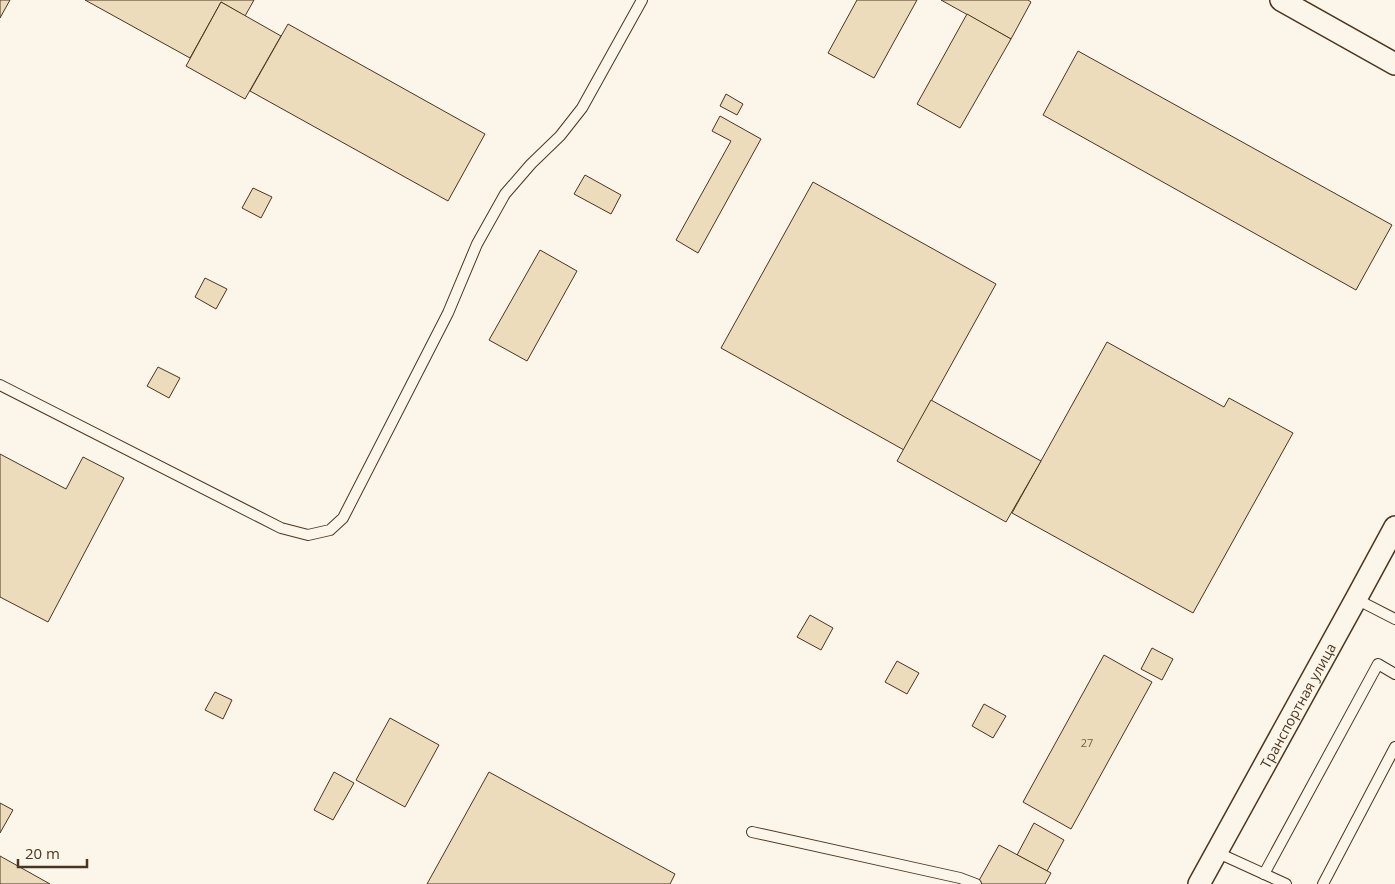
<svg xmlns="http://www.w3.org/2000/svg" width="1395" height="884" viewBox="0 0 1395 884" font-family="'Open Sans',sans-serif">
	<style>
		.building { fill: #ecdcbc; stroke: #4a3520 }
		.lines { fill: none; stroke-linecap: round; stroke-linejoin: round }
		.service-casing { stroke: #4a3520; stroke-width: 12 }
		.minor-casing { stroke: #4a3520; stroke-width: 24 }
		.service { stroke: #fbf6e9; stroke-width: 10 }
		.minor { stroke: #fbf6e9; stroke-width: 21 }
		.labels { text-anchor: middle; dominant-baseline: central; stroke-width: 4; stroke-linejoin: round; paint-order: stroke }
		.number-label { font-size: 11px; fill: #725f47 }
		.street-label { font-size: 14px; fill: #4a3520; stroke: #fbf6e9 }
	</style>
	<rect width="100%" height="100%" fill="#fbf6e9"/>
	<g class="building">
		<path d="M0,0H10L0,18Z"/>
		<path d="M85,0H254L245,16L221,2L190,58Z"/>
		<path d="M857,0H917L874,78L828,53Z"/>
		<path d="M941,0H1028L1031,2L1011,39Z"/>
		<path d="M221,2L281,36L245,99L186,66Z"/>
		<path d="M967,14L1011,39L960,128L917,104Z"/>
		<path d="M288,24L485,134L448,201L250,91Z"/>
		<path d="M1078,51L1392,225L1356,290L1043,115Z"/>
		<path d="M726,94L743,104L737,115L720,106Z"/>
		<path d="M720,116L761,139L698,253L676,240L731,141L712,131Z"/>
		<path d="M585,175L621,195L611,214L574,194Z"/>
		<path d="M813,182L996,284L904,450L721,348Z"/>
		<path d="M253,188L272,197L261,218L242,208Z"/>
		<path d="M540,250L577,271L527,361L489,340Z"/>
		<path d="M205,278L227,289L216,309L195,297Z"/>
		<path d="M1107,342L1224,407L1229,398L1293,433L1193,613L1012,513Z"/>
		<path d="M158,367L180,378L169,398L147,386Z"/>
		<path d="M931,400L1041,461L1006,522L897,461Z"/>
		<path d="M0,454L66,489L83,457L124,478L48,622L0,597Z"/>
		<path d="M810,615L833,628L821,650L797,637Z"/>
		<path d="M1152,648L1173,659L1162,680L1141,669Z"/>
		<path d="M1104,655L1152,682L1071,829L1023,802Z"/>
		<path d="M897,661L919,673L907,694L885,682Z"/>
		<path d="M215,692L232,700L223,719L205,710Z"/>
		<path d="M984,704L1006,716L993,738L972,726Z"/>
		<path d="M390,718L439,745L405,807L356,780Z"/>
		<path d="M334,772L354,783L333,820L314,810Z"/>
		<path d="M489,772L675,874L670,884H427Z"/>
		<path d="M0,803L13,810L0,833Z"/>
		<path d="M1034,823L1064,840L1047,871L1017,855Z"/>
		<path d="M999,845L1051,873L1045,884H977Z"/>
		<path d="M0,856L50,884H0Z"/>
	</g>
	<g class="lines">
		<defs>
			<g id="service">
				<path d="M0,385L281,528L308,535L330,530L343,518L448,313L477,244L505,194L531,164L560,136L582,108L642,0"/>
				<path d="M1356,599L1395,619"/>
				<path d="M752,832L960,878L976,884"/>
				<path d="M1216,852L1286,884"/>
				<path d="M1264,874L1378,664L1395,674"/>
				<path d="M1323,884L1395,747"/>
			</g>
			<g id="minor">
				<path d="M1281,0L1395,64"/>
				<path id="s1" d="M1199,884L1356,599L1395,527"/>
			</g>
		</defs>
		<use href="#service" class="service-casing"/>
		<use href="#minor" class="minor-casing"/>
		<use href="#service" class="service"/>
		<use href="#minor" class="minor"/>
	</g>
	<g class="labels">
		<g class="number-label">
			<text x="1087" y="742">27</text>
		</g>
		<g class="street-label">
			<text stroke="none"><textPath href="#s1" startOffset="204">Транспортная улица</textPath></text>
		</g>
	</g>
	<path d="M18 859v8h69v-8" fill="none" stroke="#4a3520" stroke-width="2.5"/>
	<text x="25" y="859" font-size="15" fill="#4a3520" stroke="#fbf6e9" stroke-width="4" paint-order="stroke">20 m</text>
</svg>
